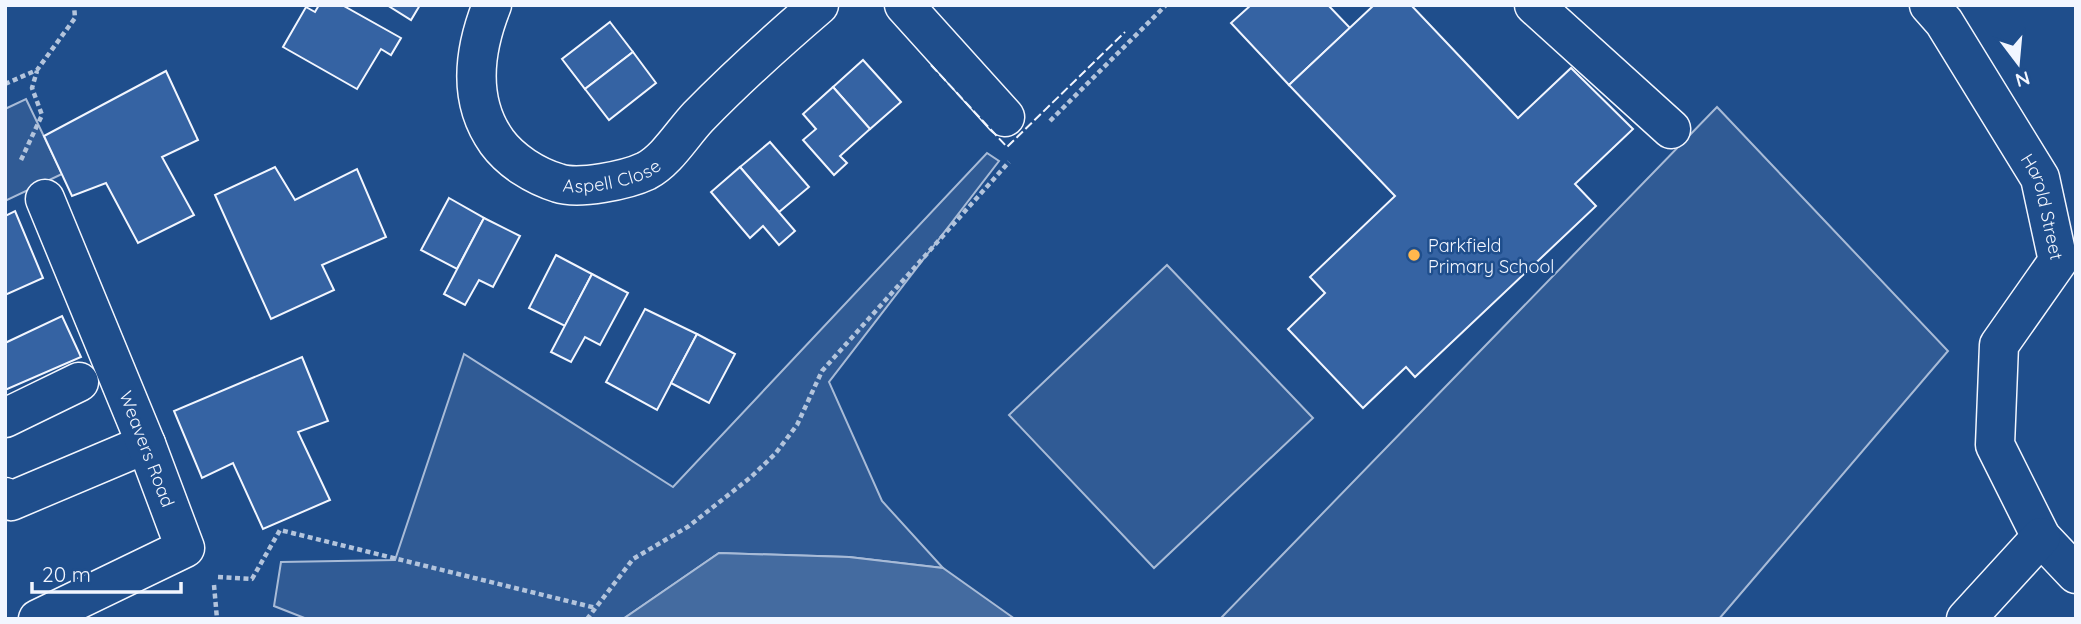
<svg xmlns="http://www.w3.org/2000/svg" width="2081" height="624" viewBox="0 0 2081 624" font-family="Quicksand,sans-serif">
	<style>
		.built { fill: #305b95; stroke: #a8bbd7; stroke-width: 2 }
		.water { fill: #446ba0; stroke: #a8bbd7; stroke-width: 2 }
		.building { fill: #3563a3; stroke: #f2f6ff; stroke-width: 2 }
		.lines { fill: none; stroke-linecap: round; stroke-linejoin: round }
		.minor-casing { stroke: #f2f6ff; stroke-width: 41 }
		.path { stroke: #b3c4dc; stroke-width: 4.5; stroke-dasharray: 5 3.5; stroke-linecap: butt }
		.minor { stroke: #1f4e8c; stroke-width: 38 }
		.fence { stroke: #f2f6ff; stroke-width: 2; stroke-dasharray: 9 3.5; stroke-linecap: butt }
		.poi-dot { fill: #ffb74d; stroke: #1f4e8c; stroke-width: 2.5 }
		.labels { text-anchor: middle; dominant-baseline: central; stroke-width: 5; stroke-linejoin: round; paint-order: stroke }
		.street-label { font-size: 18px; fill: #f2f6ff; stroke: #1f4e8c }
		.poi-label { font-size: 18px; fill: #f2f6ff; stroke: #1f4e8c; text-anchor: start }
	</style>
	<rect width="100%" height="100%" fill="#1f4e8c"/>
	<g class="built">
		<path d="M26,99L62,174L5,201V109Z"/>
		<path d="M1717,107L1948,351L1719,619H1220Z"/>
		<path d="M987,153L999,161L829,382L882,501L943,568L849,557L719,553L623,619H307L274,606L281,562L395,560L464,354L673,487Z"/>
		<path d="M1167,265L1313,418L1154,568L1009,415Z"/>
	</g>
	<path class="water" d="M719,553L849,557L943,568L1015,619H623Z"/>
	<g class="building">
		<path d="M319,5H342L401,38L391,55L381,49L357,89L283,47L306,7L315,12Z"/>
		<path d="M387,5H420L411,20Z"/>
		<path d="M1251,5H1328L1350,28L1289,85L1231,23Z"/>
		<path d="M1374,5H1411L1518,118L1571,68L1633,129L1575,184L1596,206L1415,377L1406,367L1363,408L1288,329L1325,293L1310,277L1395,196L1289,85Z"/>
		<path d="M610,22L633,52L585,89L562,59Z"/>
		<path d="M633,52L656,83L609,120L585,89Z"/>
		<path d="M863,60L901,102L870,129L833,87Z"/>
		<path d="M166,71L198,140L162,157L194,215L138,243L106,183L72,196L44,136Z"/>
		<path d="M833,87L870,129L840,156L847,163L834,175L803,140L816,129L803,114Z"/>
		<path d="M770,142L809,187L779,212L740,167Z"/>
		<path d="M275,167L295,200L357,169L386,237L322,265L334,290L271,319L215,195Z"/>
		<path d="M740,167L795,231L779,245L763,226L750,238L711,192Z"/>
		<path d="M449,198L484,218L457,269L421,250Z"/>
		<path d="M15,211L43,278L5,295V216Z"/>
		<path d="M484,218L520,236L493,287L479,280L465,305L444,294Z"/>
		<path d="M556,255L592,274L565,326L529,308Z"/>
		<path d="M592,274L628,293L600,345L585,337L571,362L551,352Z"/>
		<path d="M645,309L697,334L657,410L606,382Z"/>
		<path d="M62,316L81,357L5,390V343Z"/>
		<path d="M697,334L735,354L709,403L671,383Z"/>
		<path d="M302,357L328,421L298,432L330,500L263,529L233,463L202,478L174,411Z"/>
	</g>
	<g class="lines">
		<defs>
			<g id="minor">
				<path id="s1" d="M492,5C474,50 467,100 497,142C511,161 535,176 558,183C579,190 627,180 646,171C667,160 682,134 698,117C736,78 777,41 819,5"/>
				<path d="M904,5L1005,117"/>
				<path d="M1534,5L1671,129"/>
				<path id="s2" d="M1929,5L1944,22L2040,178L2058,261L1999,345L1995,445L2041,537L2076,574"/>
				<path d="M5,418L79,382"/>
				<path d="M5,497L11,501L146,444"/>
				<path d="M38,619L185,548L146,444L45,199"/>
				<path d="M1966,619L2041,537"/>
			</g>
		</defs>
		<use href="#minor" class="minor-casing"/>
		<g class="path">
			<path d="M5,84L37,70L75,18L74,5"/>
			<path d="M1050,121L1166,5"/>
			<path d="M21,160L42,115L32,88L37,71"/>
			<path d="M218,577L252,579L280,530L596,608"/>
			<path d="M214,585L217,619"/>
			<path d="M587,619L633,559L689,526L751,477L775,454L797,425L822,371L1009,162"/>
		</g>
		<use href="#minor" class="minor"/>
		<path class="fence" d="M931,65L1007,147L1125,32"/>
	</g>
	<circle class="poi-dot" cx="1414" cy="255" r="7"/>
	<g class="labels">
		<g class="street-label">
			<text stroke="none"><textPath href="#s1" startOffset="273">Aspell Close</textPath></text>
			<text stroke="none"><textPath href="#s2" startOffset="234">Harold Street</textPath></text>
			<text transform="translate(147 449) rotate(69)">Weavers Road</text>
		</g>
		<g class="poi-label">
			<text x="1428" y="245">Parkfield<tspan x="1428" dy="21">Primary School</tspan></text>
		</g>
	</g>
	<rect width="2081" height="624" fill="none" stroke="#f2f6ff" stroke-width="14"/>
	<g transform="translate(2018 63) rotate(164)" stroke="#1f4e8c" stroke-width="5" paint-order="stroke">
	<path d="M0-5L12 26L0 18L-12 26Z" fill="#f2f6ff"/>
	<text y="-10" font-size="19" font-weight="bold" text-anchor="middle" fill="#f2f6ff">N</text>
	</g>
	<path d="M32 582v10h149v-10" fill="none" stroke="#f2f6ff" stroke-width="3.5"/>
	<text x="42" y="582" font-size="21" fill="#f2f6ff" stroke="#1f4e8c" stroke-width="5" paint-order="stroke">20 m</text>
</svg>
